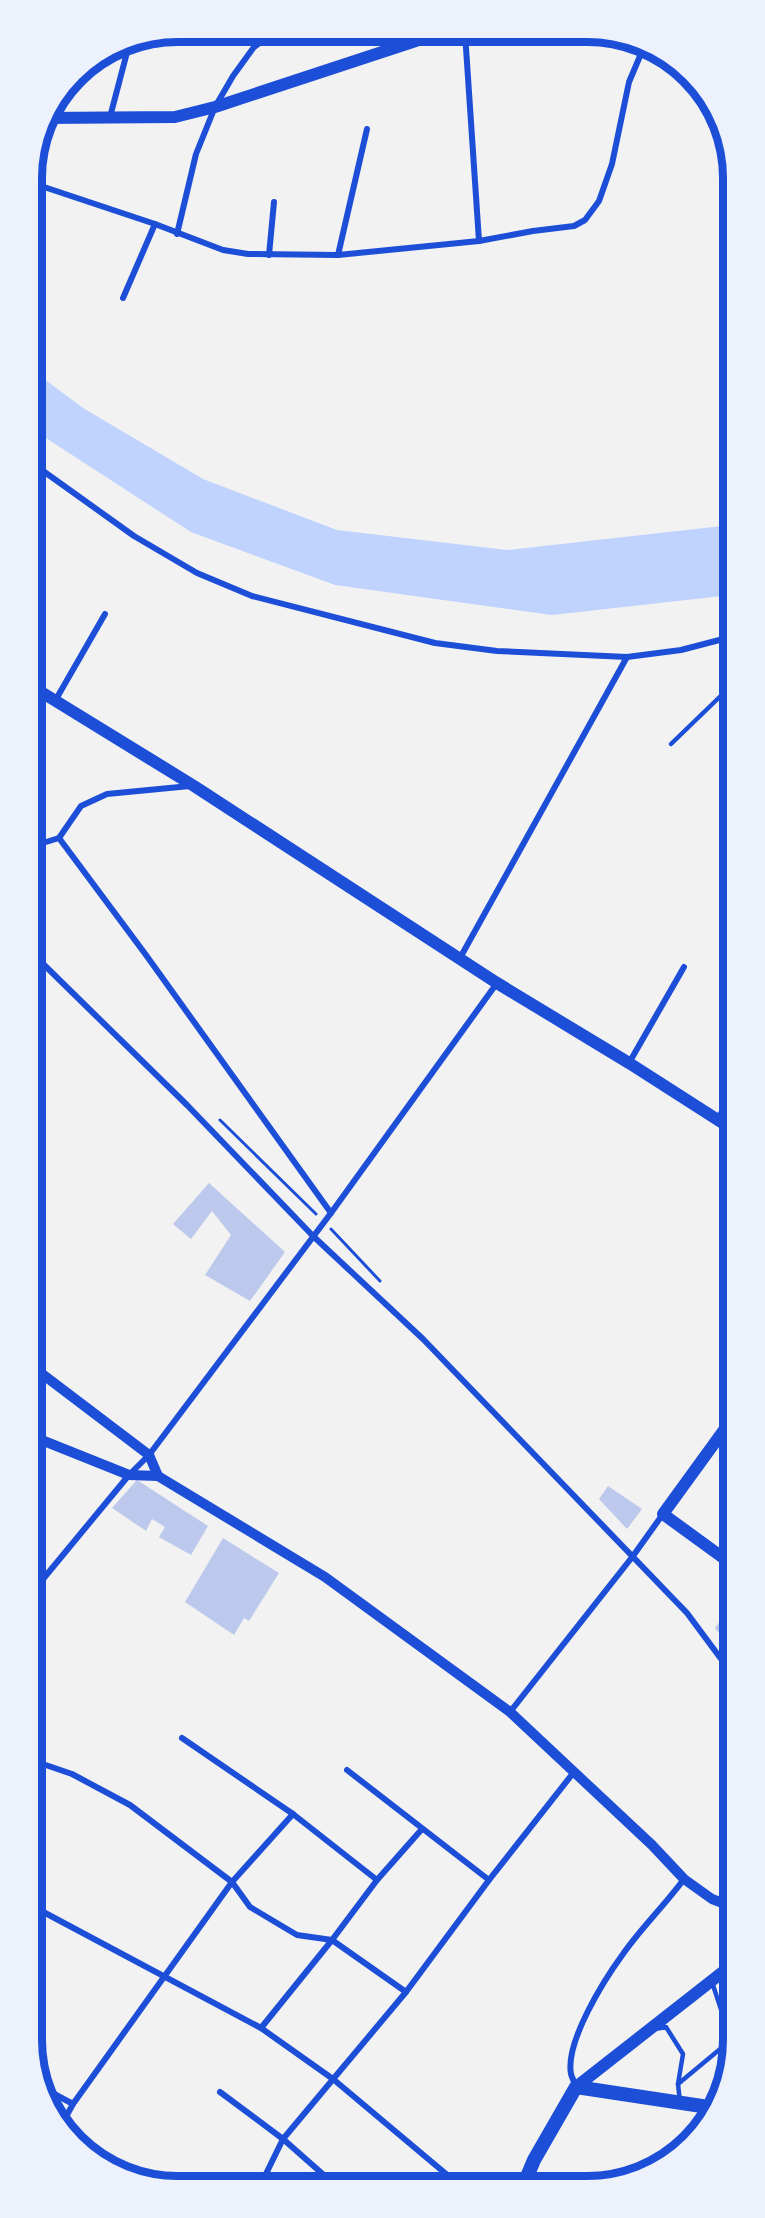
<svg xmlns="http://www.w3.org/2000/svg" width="765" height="2218" viewBox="0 0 765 2218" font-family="Montserrat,sans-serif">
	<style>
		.water { fill: #bfd3fe }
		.building { fill: #bdc9ec }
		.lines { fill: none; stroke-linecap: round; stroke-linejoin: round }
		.path { stroke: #1d4ed8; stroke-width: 3 }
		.service { stroke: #1d4ed8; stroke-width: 4.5 }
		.minor { stroke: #1d4ed8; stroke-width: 6 }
		.tertiary { stroke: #1d4ed8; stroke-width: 10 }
		.secondary { stroke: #1d4ed8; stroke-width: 12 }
		.primary { stroke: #1d4ed8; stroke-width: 14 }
		.rim { fill: none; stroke: #1d4ed8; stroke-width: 8 }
	</style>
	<rect width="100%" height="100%" fill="#f2f2f2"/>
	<path class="water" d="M32,370L83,408L203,479L337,530L507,550L731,525V595L552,615L335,585L191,532L32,429Z"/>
	<g class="building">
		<path d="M209,1183L285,1252L250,1301L205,1275L231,1235L212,1211L191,1239L173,1224Z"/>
		<path d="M137,1480L208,1526L191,1555L159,1537L165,1527L152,1519L146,1531L112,1508Z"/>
		<path d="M608,1486L642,1509L627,1529L599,1499Z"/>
		<path d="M223,1538L279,1573L249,1621L244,1618L234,1635L185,1602Z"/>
		<path d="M733,1603V1650L715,1628Z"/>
		<path d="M733,1844V1866L723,1856Z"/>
	</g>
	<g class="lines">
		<g class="path">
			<path d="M33,936L39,943"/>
			<path d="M220,1120L316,1214"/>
			<path d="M331,1229L380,1281"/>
		</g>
		<g class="service">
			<path d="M671,744L731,686"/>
			<path d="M718,1117L732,1094"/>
			<path d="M655,2029L666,2027L683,2054L678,2084L680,2102"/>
			<path d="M678,2084L731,2040L712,1982"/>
		</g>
		<g class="minor">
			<path d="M465,33L479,241"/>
			<path d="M110,117L130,41"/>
			<path d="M32,183L155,224L223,250L248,254L338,255L479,241L533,231L574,226L585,220L599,201L612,164L629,82L643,49"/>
			<path d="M177,234L196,154L215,107L233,76L254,47L275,32"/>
			<path d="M269,255L274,202"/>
			<path d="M338,255L367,129"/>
			<path d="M123,298L155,224"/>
			<path d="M32,463L134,536L197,573L252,596L435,643L497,651L627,657L681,650L731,637"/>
			<path d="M55,701L105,614"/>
			<path d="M59,838L146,955L331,1213"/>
			<path d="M33,846L59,838L81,806L107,794L190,786"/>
			<path d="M33,954L187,1105L313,1236L423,1339L687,1613L733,1675"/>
			<path d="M460,958L627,657"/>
			<path d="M629,1063L684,967"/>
			<path d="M34,1590L129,1475L149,1455L331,1213L497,983"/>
			<path d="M510,1712L633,1556L663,1514"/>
			<path d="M182,1738L293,1814L377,1880"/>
			<path d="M34,1761L72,1774L130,1805L232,1882L250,1907L297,1935L332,1940L406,1992"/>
			<path d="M347,1770L489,1880"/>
			<path d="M34,1907L261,2028L333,2079L458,2184"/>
			<path d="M261,2028L332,1940L377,1880L422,1829"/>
			<path d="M576,2087C575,2083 572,2078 571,2074C565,2042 604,1980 623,1954C641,1928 665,1905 684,1879"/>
			<path d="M45,2089L73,2104"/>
			<path d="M220,2092L283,2139L334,2184"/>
			<path d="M63,2122L73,2104L232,1882L293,1814"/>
			<path d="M261,2184L283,2139L406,1992L489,1880L574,1772"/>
		</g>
		<g class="tertiary">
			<path d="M33,1367L149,1455L158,1476"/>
			<path d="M34,1437L129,1475L158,1476L325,1577L510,1712L652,1845L684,1879L712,1899L733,1907"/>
		</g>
		<g class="secondary">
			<path d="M45,118L175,117L215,107L440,33"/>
			<path d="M33,687L194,786L497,983L629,1063L732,1129"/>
			<path d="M732,1419L663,1514L733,1565"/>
			<path d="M576,2087L733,1964"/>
		</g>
		<path class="primary" d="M524,2184L534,2160L576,2087L715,2108"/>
	</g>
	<path d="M0 0H765V2218H0ZM178 42H587A136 136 0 0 1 723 178V2040A136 136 0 0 1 587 2176H178A136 136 0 0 1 42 2040V178A136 136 0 0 1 178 42Z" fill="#edf1fc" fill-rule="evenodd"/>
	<path class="rim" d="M178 42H587A136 136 0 0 1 723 178V2040A136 136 0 0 1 587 2176H178A136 136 0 0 1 42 2040V178A136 136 0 0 1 178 42Z"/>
</svg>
